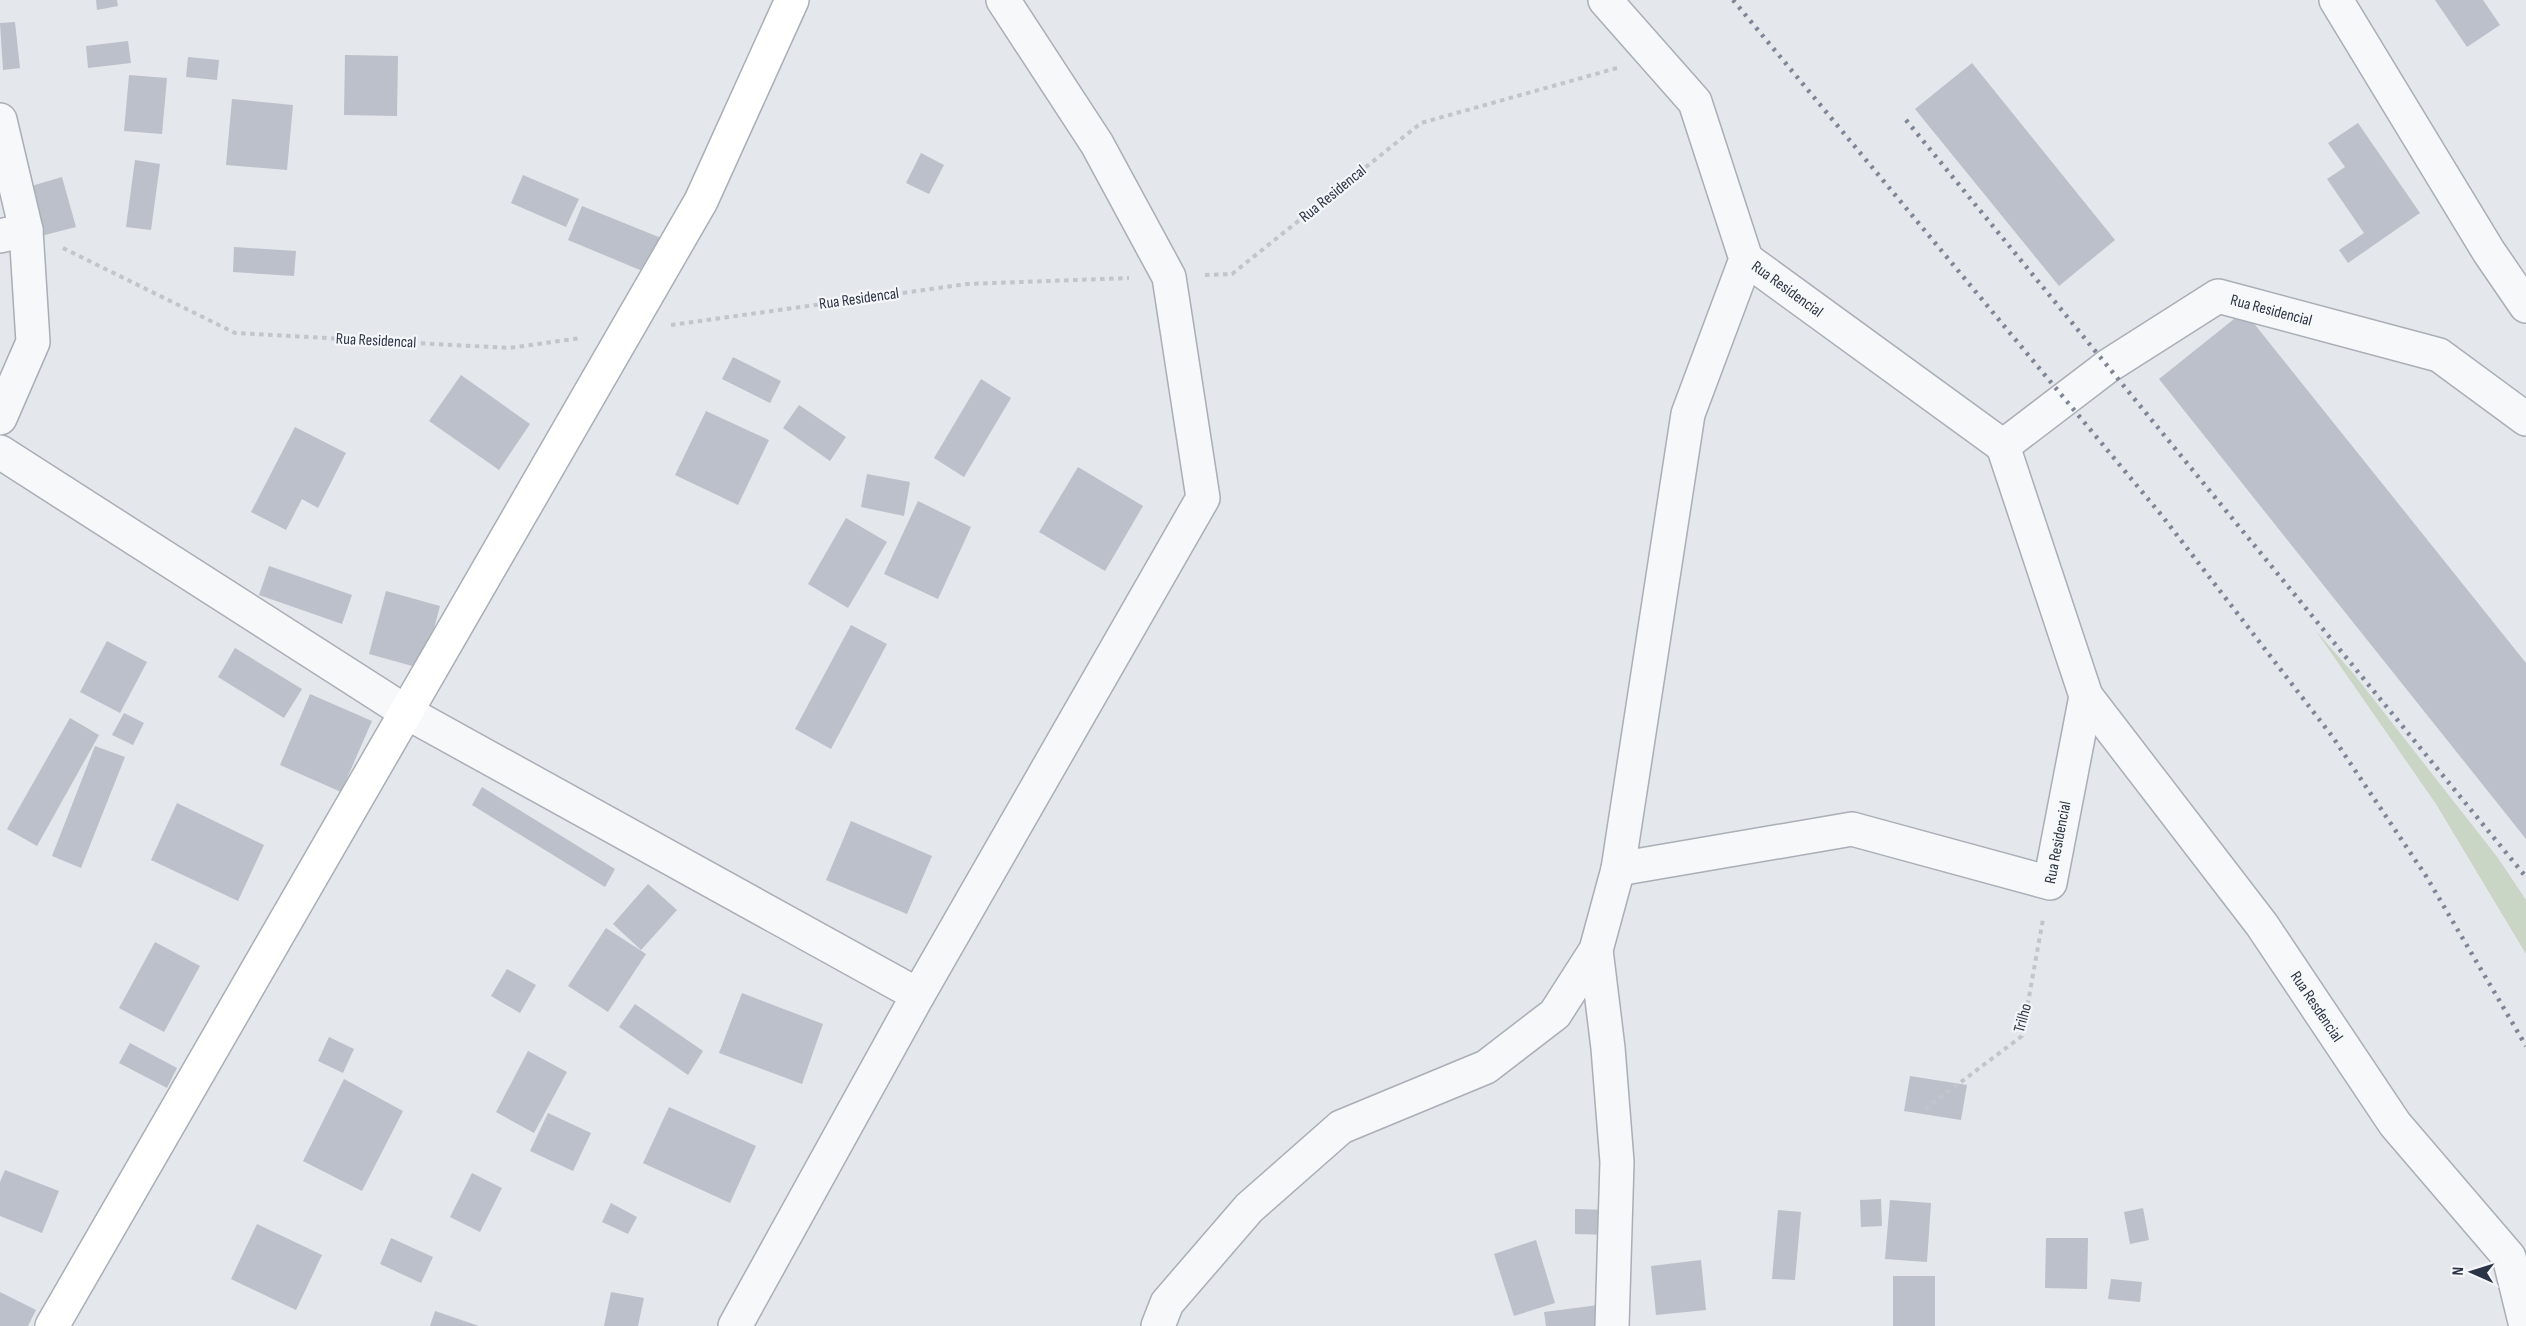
<svg xmlns="http://www.w3.org/2000/svg" width="2526" height="1326" viewBox="0 0 2526 1326" font-family="'Sofia Sans Condensed',sans-serif">
	<style>
		.green { fill: #c9d6c5 }
		.building { fill: #bbc0ca }
		.lines { fill: none; stroke-linecap: round; stroke-linejoin: round }
		.street-casing { stroke: #a9aeb7; stroke-width: 36 }
		.secondary-casing { stroke: #a9aeb7; stroke-width: 36 }
		.path { stroke: #c2c5cb; stroke-width: 4; stroke-dasharray: 4.5 4.5; stroke-linecap: butt }
		.street { stroke: #f7f8fa; stroke-width: 33 }
		.secondary { stroke: #fff; stroke-width: 33 }
		.rail { stroke: #7d8696; stroke-width: 4.5; stroke-dasharray: 3 6; stroke-linecap: butt }
		.labels { text-anchor: middle; dominant-baseline: central; stroke-width: 4.5; stroke-linejoin: round; paint-order: stroke }
		.street-label { font-size: 16px; fill: #2b3445; stroke: #f4f6f9 }
	</style>
	<rect width="100%" height="100%" fill="#e4e7ec"/>
	<path class="green" d="M2316,631L2353,673L2498,858L2526,900V954L2436,804Z"/>
	<g class="building">
		<path d="M96,0H117L118,6L97,10Z"/>
		<path d="M2435,0H2483L2500,25L2467,47Z"/>
		<path d="M15,22L20,68L3,70L0,23Z"/>
		<path d="M128,41L131,63L88,68L86,46Z"/>
		<path d="M345,55L398,56L397,116L344,115Z"/>
		<path d="M188,57L219,60L217,80L186,77Z"/>
		<path d="M1972,63L2115,240L2059,286L1915,109Z"/>
		<path d="M129,75L167,78L162,134L124,131Z"/>
		<path d="M232,99L293,105L287,170L226,165Z"/>
		<path d="M2358,123L2420,213L2348,263L2339,250L2364,233L2327,179L2345,167L2328,143Z"/>
		<path d="M921,153L944,165L929,194L906,183Z"/>
		<path d="M135,160L160,164L151,230L126,227Z"/>
		<path d="M523,175L579,199L566,227L511,203Z"/>
		<path d="M62,177L76,227L41,236L28,187Z"/>
		<path d="M582,206L666,240L652,275L568,240Z"/>
		<path d="M234,247L296,251L294,276L233,272Z"/>
		<path d="M2244,311L2526,663V839L2159,379Z"/>
		<path d="M733,357L781,381L770,403L722,379Z"/>
		<path d="M461,375L530,424L499,470L429,421Z"/>
		<path d="M981,379L1011,398L964,477L934,458Z"/>
		<path d="M799,405L846,437L830,461L783,428Z"/>
		<path d="M706,411L769,440L738,505L675,475Z"/>
		<path d="M295,427L346,453L318,508L302,499L286,530L251,512Z"/>
		<path d="M1078,467L1143,506L1105,571L1039,532Z"/>
		<path d="M867,474L910,482L904,516L861,507Z"/>
		<path d="M918,501L971,527L938,599L884,574Z"/>
		<path d="M846,518L887,542L848,608L808,584Z"/>
		<path d="M269,566L352,595L342,624L259,595Z"/>
		<path d="M386,591L440,606L423,669L369,654Z"/>
		<path d="M851,625L887,644L831,749L795,729Z"/>
		<path d="M107,641L147,662L120,713L80,692Z"/>
		<path d="M235,648L302,689L284,718L218,677Z"/>
		<path d="M310,694L372,721L341,792L280,765Z"/>
		<path d="M124,713L144,723L133,745L112,735Z"/>
		<path d="M70,718L99,735L37,846L7,829Z"/>
		<path d="M95,746L125,757L81,868L52,856Z"/>
		<path d="M482,787L615,869L605,887L472,805Z"/>
		<path d="M177,803L264,845L238,901L151,860Z"/>
		<path d="M851,821L932,856L907,914L826,880Z"/>
		<path d="M648,884L677,910L641,950L613,924Z"/>
		<path d="M606,928L646,954L608,1012L568,986Z"/>
		<path d="M155,942L200,966L164,1032L119,1008Z"/>
		<path d="M507,969L536,985L520,1013L491,996Z"/>
		<path d="M742,993L823,1024L802,1084L719,1053Z"/>
		<path d="M635,1004L703,1051L688,1075L619,1027Z"/>
		<path d="M329,1037L354,1049L343,1073L318,1061Z"/>
		<path d="M130,1043L177,1068L167,1088L119,1063Z"/>
		<path d="M528,1051L567,1072L534,1133L496,1112Z"/>
		<path d="M1910,1076L1967,1085L1961,1120L1904,1111Z"/>
		<path d="M344,1079L403,1111L362,1191L303,1161Z"/>
		<path d="M669,1107L756,1146L730,1203L643,1163Z"/>
		<path d="M548,1113L591,1133L573,1171L530,1151Z"/>
		<path d="M5,1170L59,1191L42,1233L0,1216V1182Z"/>
		<path d="M472,1173L502,1188L480,1232L450,1217Z"/>
		<path d="M1881,1199L1882,1226L1861,1227L1860,1200Z"/>
		<path d="M1890,1200L1931,1203L1927,1262L1885,1259Z"/>
		<path d="M611,1203L637,1217L628,1234L602,1222Z"/>
		<path d="M2143,1208L2149,1240L2130,1244L2124,1212Z"/>
		<path d="M1575,1209L1610,1210V1235L1575,1234Z"/>
		<path d="M1778,1210L1801,1212L1795,1280L1772,1279Z"/>
		<path d="M257,1224L322,1255L296,1310L231,1279Z"/>
		<path d="M391,1238L433,1257L421,1283L380,1264Z"/>
		<path d="M2046,1238H2088L2087,1289L2045,1288Z"/>
		<path d="M1536,1240L1555,1303L1514,1316L1494,1254Z"/>
		<path d="M1701,1260L1706,1310L1656,1315L1651,1266Z"/>
		<rect x="1893" y="1276" width="42" height="50"/>
		<path d="M2111,1279L2142,1282L2140,1302L2108,1299Z"/>
		<path d="M0,1292L36,1310L28,1326H0Z"/>
		<path d="M611,1292L644,1298L638,1326H604Z"/>
		<path d="M1607,1304L1600,1326H1546L1544,1312Z"/>
		<path d="M435,1311L479,1326H430Z"/>
	</g>
	<g class="lines">
		<defs>
			<g id="street">
				<path d="M2336,0L2489,252L2526,306"/>
				<path d="M0,120L26,230L33,342L0,418"/>
				<path d="M0,236L26,230"/>
				<path id="s1" d="M1746,259L2003,446"/>
				<path d="M0,452L406,712L918,995L735,1326"/>
				<path id="s2" d="M2086,696L2262,925L2395,1124L2509,1257L2526,1326"/>
				<path id="s3" d="M1618,869L1852,829L2050,883L2086,696L2003,446L2108,366L2218,296L2439,355L2526,419"/>
				<path d="M1596,950L1608,1048L1617,1162L1612,1326"/>
				<path d="M918,995L1203,498L1169,277L1097,144L1003,0"/>
				<path d="M1158,1326L1167,1303L1249,1208L1341,1127L1486,1067L1555,1014L1596,950L1618,869L1688,414L1746,259L1695,102L1605,0"/>
			</g>
			<path id="secondary" d="M52,1326L701,201L792,0"/>
		</defs>
		<use href="#street" class="street-casing"/>
		<use href="#secondary" class="secondary-casing"/>
		<g class="path">
			<path d="M63,248L235,333L509,348L581,338"/>
			<path d="M1205,275L1232,274L1421,123L1617,68"/>
			<path d="M671,325L967,284L1129,278"/>
			<path d="M1925,1109L2022,1036L2043,919"/>
		</g>
		<use href="#street" class="street"/>
		<use href="#secondary" class="secondary"/>
		<g class="rail">
			<path d="M1733,0L2163,517L2332,736L2426,876L2526,1046"/>
			<path d="M1906,120L2526,877"/>
		</g>
	</g>
	<g class="labels">
		<g class="street-label">
			<text transform="translate(1333 194) rotate(-39)">Rua Residencal</text>
			<text stroke="none"><textPath href="#s1" startOffset="51">Rua Residencial</textPath></text>
			<text transform="translate(859 299) rotate(-8)">Rua Residencal</text>
			<text stroke="none"><textPath href="#s3" startOffset="1214">Rua Residencial</textPath></text>
			<text transform="translate(376 341) rotate(3)">Rua Residencal</text>
			<text stroke="none"><textPath href="#s3" startOffset="484">Rua Residencial</textPath></text>
			<text stroke="none"><textPath href="#s2" startOffset="387">Rua Resdencial</textPath></text>
			<text transform="translate(2023 1018) rotate(-75)">Trilho</text>
		</g>
	</g>
	<g transform="translate(2472 1272) rotate(273)" stroke="#f4f6f9" stroke-width="4.5" paint-order="stroke">
	<path d="M0-4.5L10 22L0 15L-10 22Z" fill="#2b3445"/>
	<text y="-9" font-size="16" font-weight="bold" text-anchor="middle" fill="#2b3445">N</text>
	</g>
</svg>
